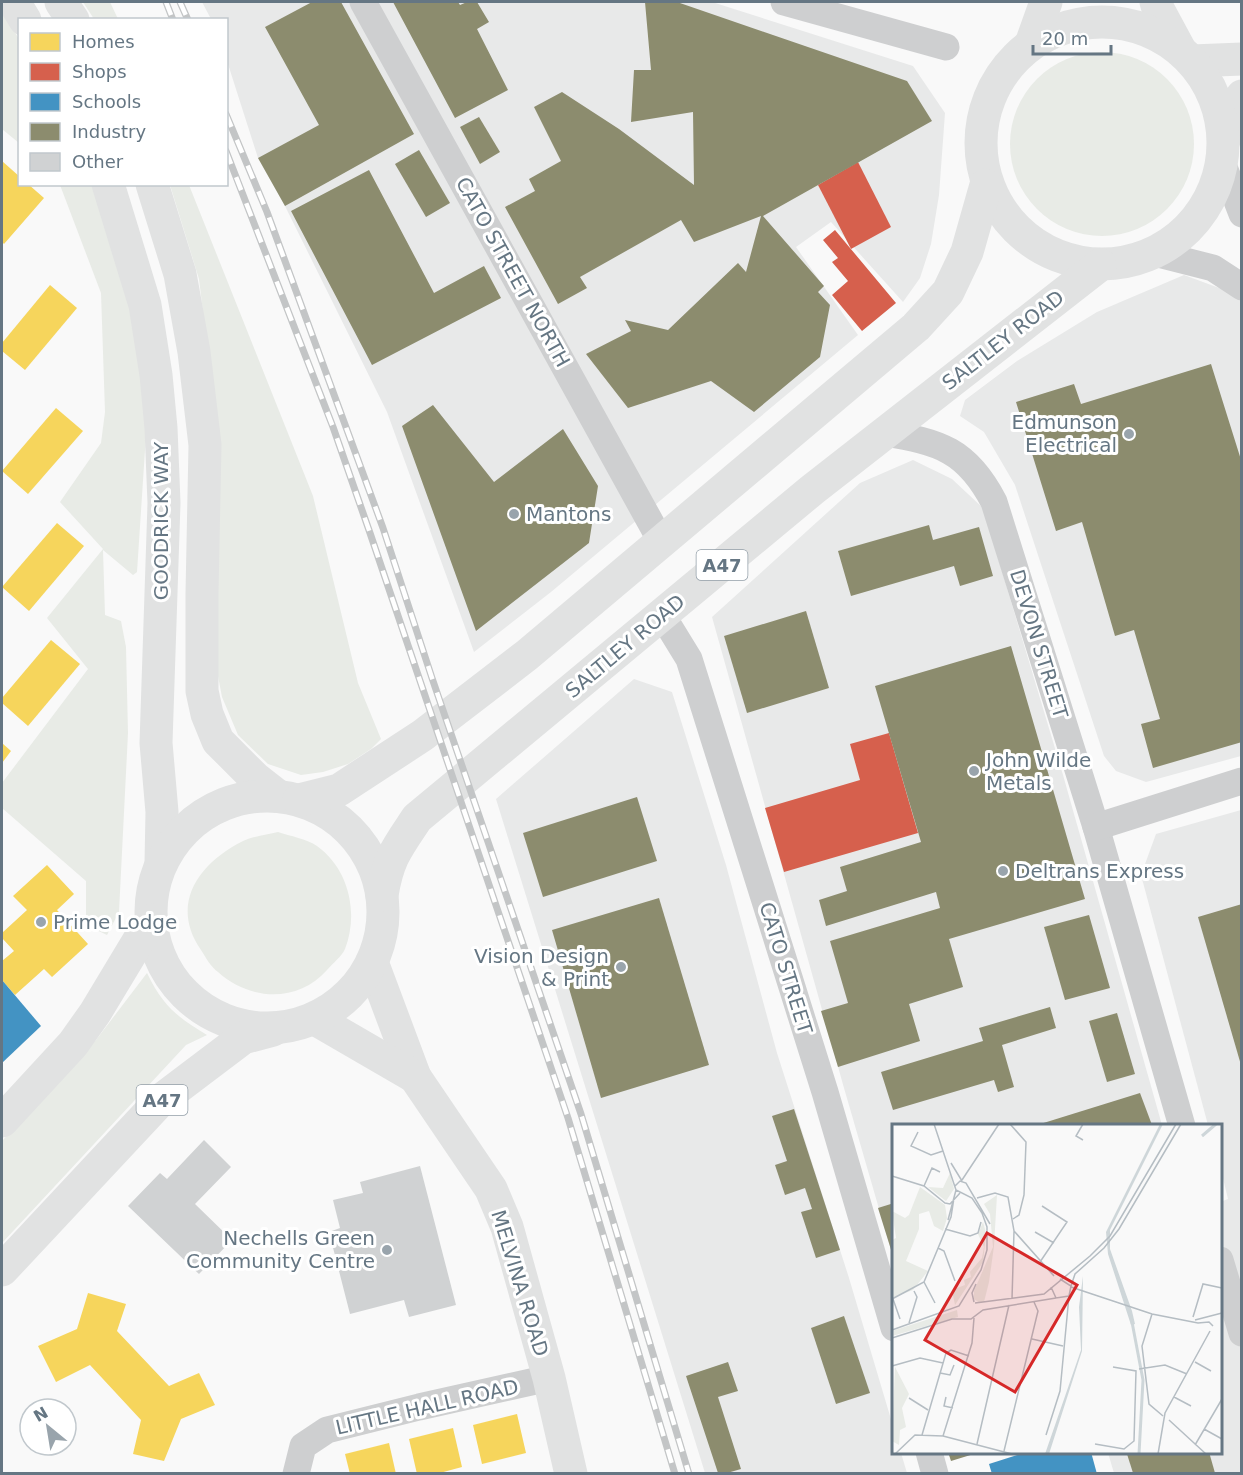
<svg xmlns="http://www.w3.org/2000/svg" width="1243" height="1475" viewBox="0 0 1243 1475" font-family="'DejaVu Sans',sans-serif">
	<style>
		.built { fill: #e8e9e9 }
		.green { fill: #e8ebe6 }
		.homes { fill: #f6d55c }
		.shops { fill: #d6604d }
		.schools { fill: #4393c3 }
		.industry { fill: #8c8c6e }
		.building { fill: #d0d2d3 }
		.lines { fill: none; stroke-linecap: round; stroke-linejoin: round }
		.street { stroke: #cecfd0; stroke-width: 27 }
		.secondary { stroke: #e1e2e2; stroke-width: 33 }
		.primary { stroke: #e1e2e2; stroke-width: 33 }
		.rail-casing { stroke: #c3c5c6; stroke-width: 7 }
		.rail { stroke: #fff; stroke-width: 4.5; stroke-dasharray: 14; stroke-linecap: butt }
		.poi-dot { fill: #99a4ac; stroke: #fff; stroke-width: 2 }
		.labels { text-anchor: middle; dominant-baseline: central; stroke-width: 6; stroke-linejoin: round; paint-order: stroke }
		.shield { fill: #fff; stroke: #939fa8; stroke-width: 1.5 }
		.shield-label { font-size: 18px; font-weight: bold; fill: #657683 }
		.street-label { font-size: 20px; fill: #657683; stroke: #fff }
		.poi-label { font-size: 20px; fill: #657683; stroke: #fff; text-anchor: start }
		.inset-river { fill: none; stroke: #ced6d9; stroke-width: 3 }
		.inset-road { fill: none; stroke: #b5bdc3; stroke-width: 1.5 }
		.view { fill: #d62828; fill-opacity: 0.15; stroke: #d62828; stroke-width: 3 }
		.inset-edge { fill: none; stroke: #657683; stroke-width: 3 }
	</style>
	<rect width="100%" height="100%" fill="#f9f9f9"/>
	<g class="built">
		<path d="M202,2H712L913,66L945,113L939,195L931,244L920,278L903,302L831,222L796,247L858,335L551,592L474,652L387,412L285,206L258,158L227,61L226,20L211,19Z"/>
		<path d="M1184,275L1241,296V756L1146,782L1116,771L1104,756L1015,485L984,432L960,416L965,400L1017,361L1097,312Z"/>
		<path d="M913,460L952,479L983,508L1063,775L1162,1125L894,1126L893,1257L844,1088L712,617L860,483Z"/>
		<path d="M634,679L672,692L726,865L777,1053L849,1278L893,1426L894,1452L901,1453L907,1473H705L496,799Z"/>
		<path d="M1241,810V1473H1114L1108,1453L1220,1452V1202L1228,1199L1221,1170L1220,1126L1208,1125L1141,875L1156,834Z"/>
	</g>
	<g class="green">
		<path d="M83,2H110L118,19H94Z"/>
		<path d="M2,12L19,39V143L2,129Z"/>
		<circle cx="1102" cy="144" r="92"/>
		<path d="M60,185H98L138,319L146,435L137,572L133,575L103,550L105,615L121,621L126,647L128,733L119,912L107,935L86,925V881L2,808V783L88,669L47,618L103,549L60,502L101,443L105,412L101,293Z"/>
		<path d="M170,185H189L313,496L358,683L381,739L371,749L348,764L323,772L301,775L268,764L238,735L222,697L217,671V428L199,279Z"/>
		<path d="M278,832C290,836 307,839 317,846C349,869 359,913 345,949C342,956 333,963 327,970C298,1003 250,1001 218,972C211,967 206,958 201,950C169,904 199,863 243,841C253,836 267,835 278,832Z"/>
		<path d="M147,973C163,1006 177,1017 207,1035L186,1045L2,1243V1141L96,1040Z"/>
	</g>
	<g class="homes">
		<path d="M2,161L20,177V184H28L44,198L4,244L2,242Z"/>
		<path d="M50,285L77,308L25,370L2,351V343Z"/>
		<path d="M56,408L83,431L28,494L2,471Z"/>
		<path d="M57,523L84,546L29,611L2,587Z"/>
		<path d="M51,640L80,664L28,726L2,703V698Z"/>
		<path d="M2,743L11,751L2,763Z"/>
		<path d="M47,865L74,894L57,910L88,944L52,977L44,969L15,995L2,980V961L14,951L2,938V933L27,910L13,896Z"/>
		<path d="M88,1293L126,1304L117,1331L169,1386L199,1373L215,1405L181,1419L164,1461L133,1454L141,1420L90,1365L56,1382L38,1346L77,1329Z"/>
		<path d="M517,1414L526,1453L482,1464L473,1425Z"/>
		<path d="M453,1428L462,1467L436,1474H417L409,1439Z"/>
		<path d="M389,1443L396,1474H350L345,1454Z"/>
	</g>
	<g class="shops">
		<path d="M858,162L891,227L851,249L818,185Z"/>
		<path d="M835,230L896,303L862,331L832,295L848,281L832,262L838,258L823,240Z"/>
		<path d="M889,733L918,833L784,872L765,808L860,780L850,744Z"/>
	</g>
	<g class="schools">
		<path d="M2,980L41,1026L2,1063Z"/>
		<path d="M1027,1452H1091L1097,1474H992L989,1464Z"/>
	</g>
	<g class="industry">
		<path d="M312,2H341L414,134L285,206L258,158L319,125L265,27Z"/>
		<path d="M393,2H458L460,5L467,2H477L489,22L477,29L508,90L455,118Z"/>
		<path d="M645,2H677L907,81L932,121L763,216L824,286L818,292L830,305L820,357L754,412L711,381L628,408L586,354L631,331L625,320L668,330L738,263L746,272L761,216L694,242L681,220L580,277L587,288L558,304L505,207L535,191L529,179L561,161L534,107L562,92L619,129L694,185L693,112L631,122L634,70H651Z"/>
		<path d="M479,117L500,152L480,164L460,127Z"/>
		<path d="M419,150L450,203L426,217L395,164Z"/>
		<path d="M369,170L434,293L484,266L501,298L372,365L291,211Z"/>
		<path d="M1211,364L1242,463V742L1153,768L1141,724L1160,719L1134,630L1115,636L1082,522L1056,531L1016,402L1074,384L1081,404Z"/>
		<path d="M433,405L494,482L563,429L598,486L589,543L476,631L402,426Z"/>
		<path d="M929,525L933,540L979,527L993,576L960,586L954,566L851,596L838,551Z"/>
		<path d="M806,611L829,688L747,713L724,636Z"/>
		<path d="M1011,646L1085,899L949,939L963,987L909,1004L920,1041L838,1067L821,1011L848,1003L830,941L940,908L936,892L826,926L819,900L847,891L840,867L921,842L875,686Z"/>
		<path d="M637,797L657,861L543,897L523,833Z"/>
		<path d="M659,898L709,1065L601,1098L552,930Z"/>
		<path d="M1242,904V1065H1241L1198,917Z"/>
		<path d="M1089,915L1110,988L1065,1000L1044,927Z"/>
		<path d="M1050,1007L1056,1028L1002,1045L1014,1087L998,1092L994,1080L893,1110L881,1072L983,1041L979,1028Z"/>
		<path d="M1117,1013L1135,1074L1107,1082L1089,1021Z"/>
		<path d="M1140,1093L1152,1125H1037Z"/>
		<path d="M794,1109L840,1250L816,1258L801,1212L812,1209L805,1188L785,1195L775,1165L787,1161L772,1116Z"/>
		<path d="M894,1203V1256H893L878,1208Z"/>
		<path d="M844,1316L870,1393L836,1404L811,1328Z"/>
		<path d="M728,1362L738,1391L718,1397L741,1469L727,1473H718L686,1376Z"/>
		<path d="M948,1452H977V1453L951,1461Z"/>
		<path d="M1133,1452H1209L1215,1473H1133L1127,1454Z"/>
	</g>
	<g class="building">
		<path d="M204,1140L231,1167L195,1204L232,1240L199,1274L128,1206L160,1173L167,1179Z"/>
		<path d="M420,1166L456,1305L409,1317L404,1300L350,1314L329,1232L340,1228L333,1200L363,1193L360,1182Z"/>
	</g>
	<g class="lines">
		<g class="street">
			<path d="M363,2L662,543"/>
			<path d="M784,2L946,47"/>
			<path d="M1222,162L1242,214"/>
			<path d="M1154,253L1213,268L1242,287"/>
			<path d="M884,433C940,442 967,450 994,502L1096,827L1182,1126"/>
			<path d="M662,615L689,659L825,1092L894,1328"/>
			<path d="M1096,827L1242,781"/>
			<path d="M1220,1260L1242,1333"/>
			<path d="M929,1452L935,1474"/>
			<path d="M296,1474L303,1446L327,1430L419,1407L549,1378"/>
		</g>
		<g class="secondary">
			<path d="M14,2L25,20"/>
			<path d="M61,2L73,20"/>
			<path d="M1192,61L1242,59"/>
			<path d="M1224,140L1242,96"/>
			<path d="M108,184L145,305L156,375L161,428L164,503L156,743L162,812L161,863"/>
			<path d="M152,184L180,274L194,352L205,445L202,593V691L207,714L218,741L255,778L278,796"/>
			<path d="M372,962L415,1077L491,1189L507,1227L549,1378L571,1474"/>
			<path d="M315,1019L415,1077"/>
		</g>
		<g class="primary">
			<path d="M1156,2L1158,9L1179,48"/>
			<circle cx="1102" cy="143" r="121"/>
			<path d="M1031,44L1046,2"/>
			<circle cx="267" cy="912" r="116"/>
			<path d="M299,800L339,790L423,735L527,655L916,327L948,292L967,252L986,185"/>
			<path d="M382,895C388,858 397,848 417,818L812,490L1100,265"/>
			<path d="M2,1121L73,1044L95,1013L151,920"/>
			<path d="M2,1270L161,1100L243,1038L273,1030"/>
		</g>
		<defs>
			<g id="rail">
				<path d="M166,2L173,20"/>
				<path d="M180,2L188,20"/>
				<path d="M226,114L267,212L383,528L432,678L581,1114L689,1474"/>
				<path d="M226,151L333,427L370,533L568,1118L675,1474"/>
			</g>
		</defs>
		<use href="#rail" class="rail-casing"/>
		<use href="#rail" class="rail"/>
	</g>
	<g class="poi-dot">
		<circle cx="1129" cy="434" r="6"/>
		<circle cx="514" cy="514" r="6"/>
		<circle cx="974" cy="771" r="6"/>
		<circle cx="1003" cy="871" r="6"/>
		<circle cx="41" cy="922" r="6"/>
		<circle cx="621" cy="967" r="6"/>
		<circle cx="387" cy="1250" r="6"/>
	</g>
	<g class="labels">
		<g class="shield">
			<rect x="696.5" y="550" width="51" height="30" rx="4.5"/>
			<rect x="136.5" y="1085" width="51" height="30" rx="4.5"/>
		</g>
		<g class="shield-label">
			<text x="722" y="565">A47</text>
			<text x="162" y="1100">A47</text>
		</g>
		<g class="street-label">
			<text transform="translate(513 272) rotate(61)">CATO STREET NORTH</text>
			<text transform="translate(1003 340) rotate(-38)">SALTLEY ROAD</text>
			<text transform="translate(161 521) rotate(-90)">GOODRICK WAY</text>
			<text transform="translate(1039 644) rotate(73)">DEVON STREET</text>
			<text transform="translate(625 646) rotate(-40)">SALTLEY ROAD</text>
			<text transform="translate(786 968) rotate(73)">CATO STREET</text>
			<text transform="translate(520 1283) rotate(73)">MELVINA ROAD</text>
			<text transform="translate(427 1407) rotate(-13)">LITTLE HALL ROAD</text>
		</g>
		<g class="poi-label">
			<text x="1117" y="422" text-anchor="end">Edmunson<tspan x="1117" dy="23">Electrical</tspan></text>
			<text x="526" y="514">Mantons</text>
			<text x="986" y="760">John Wilde<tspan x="986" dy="23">Metals</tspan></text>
			<text x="1015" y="871">Deltrans Express</text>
			<text x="53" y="922">Prime Lodge</text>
			<text x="609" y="956" text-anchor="end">Vision Design<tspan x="609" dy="23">&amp; Print</tspan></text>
			<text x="375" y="1238" text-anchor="end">Nechells Green<tspan x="375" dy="23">Community Centre</tspan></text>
		</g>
	</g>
	<g transform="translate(892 1124)">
		<rect width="330" height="330" fill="#f9f9f9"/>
		<path d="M58,49L62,65L54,77L36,63L51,64ZM28,63L53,81L55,94L51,107L42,102L37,87L27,90V105L14,137L36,147L21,166L0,174V116L4,114L0,87L13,94L17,91ZM105,71L102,122L97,158L92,178L88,179L82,175V167L101,123L98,90L92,80ZM91,98L94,109L91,138L63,181L60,166L73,161L72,156L79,153L78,148L90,134L92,123L86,110ZM65,186L66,193L0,212V207ZM3,243L17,270L10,284L14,303L8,306L7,321L0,317Z" fill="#e8ebe6"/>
		<path d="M268,0H271L218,106V125L240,187L243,200L239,201L216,130L214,108ZM191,152L190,227L157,330H153L189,226L187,183Z" fill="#ced6d9"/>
		<path class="inset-river" d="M310,12L324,0M240,198L251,256L247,330"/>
		<path class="inset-road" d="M118,0L134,18L132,71L127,91L121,95M26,8L19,22L39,31L51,27M191,16L184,12L191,0M59,39L70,57M0,52L32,62L53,79L58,80L68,69M70,56L107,0M32,62L40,44L48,48M63,62L68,57L74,59L98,100M85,74L103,69L116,73L122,107L162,152M56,96L64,66M53,105L78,112L86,109L89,98M143,108L162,119M46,124L52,127L63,157M148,138L175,98L150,82M32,158L43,179M179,162L183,150L212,124L227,105L289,0M159,163L164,174L177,172L179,162L168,155M179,163L260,190L306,199L317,198L321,202M0,175L32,158L59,93L62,74M1,175L8,195M120,175L122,107M82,178L80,169L84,160M83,179L152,170L198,132L218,112L284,0M260,190L250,222L257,280L271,292M301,193L311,160L330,164M303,196L330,189M17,199L25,173L22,167M0,206L67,182L89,146L95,126V103L90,89L80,74L64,66L42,0M0,214L60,195H79L91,186L164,174M140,215L171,222M303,238L319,247M0,242L28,234L51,239M247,245L273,241L295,250M48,249L58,251L62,241M54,273L52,282L61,284M282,273L299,282M17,274L36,286M277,296L314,330M312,305L330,315M30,311L54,229L59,226L77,232M154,311L168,267L177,172M51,312L120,330M85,320L117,181M203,320L232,325L242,317L244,247L221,243M303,321L330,275M112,327L146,187L142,178M3,330L23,311L51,312L80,219L82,194M266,330L273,289L318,207"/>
		<path class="view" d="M95,109L185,161L123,268L33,216Z"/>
		<rect width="330" height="330" class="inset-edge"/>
	</g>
	<rect width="1243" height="1475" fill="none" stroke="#657683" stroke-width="6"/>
	<rect x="18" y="18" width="210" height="168" fill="#ffffff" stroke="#c1c8cd" stroke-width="1.5"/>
	<rect x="30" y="33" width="30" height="18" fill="#f6d55c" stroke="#c1c8cd" stroke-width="1.5"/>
	<text x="72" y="48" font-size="18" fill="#657683">Homes</text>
	<rect x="30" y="63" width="30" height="18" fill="#d6604d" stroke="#c1c8cd" stroke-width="1.5"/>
	<text x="72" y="78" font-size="18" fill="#657683">Shops</text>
	<rect x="30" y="93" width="30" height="18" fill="#4393c3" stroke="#c1c8cd" stroke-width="1.5"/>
	<text x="72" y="108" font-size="18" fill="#657683">Schools</text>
	<rect x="30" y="123" width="30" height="18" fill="#8c8c6e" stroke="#c1c8cd" stroke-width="1.5"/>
	<text x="72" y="138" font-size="18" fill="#657683">Industry</text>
	<rect x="30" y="153" width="30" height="18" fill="#d0d2d3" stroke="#c1c8cd" stroke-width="1.5"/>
	<text x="72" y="168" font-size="18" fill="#657683">Other</text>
	<g transform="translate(48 1427) rotate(330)"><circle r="28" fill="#ffffff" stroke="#c1c8cd" stroke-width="1.5"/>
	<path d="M0-4.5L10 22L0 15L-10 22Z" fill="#99a4ac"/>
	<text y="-9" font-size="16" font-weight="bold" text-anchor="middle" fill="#657683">N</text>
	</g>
	<path d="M1033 45v9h78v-9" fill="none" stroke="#657683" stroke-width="3"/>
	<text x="1042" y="45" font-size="18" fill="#657683" stroke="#ffffff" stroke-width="4.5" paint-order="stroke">20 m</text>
</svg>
